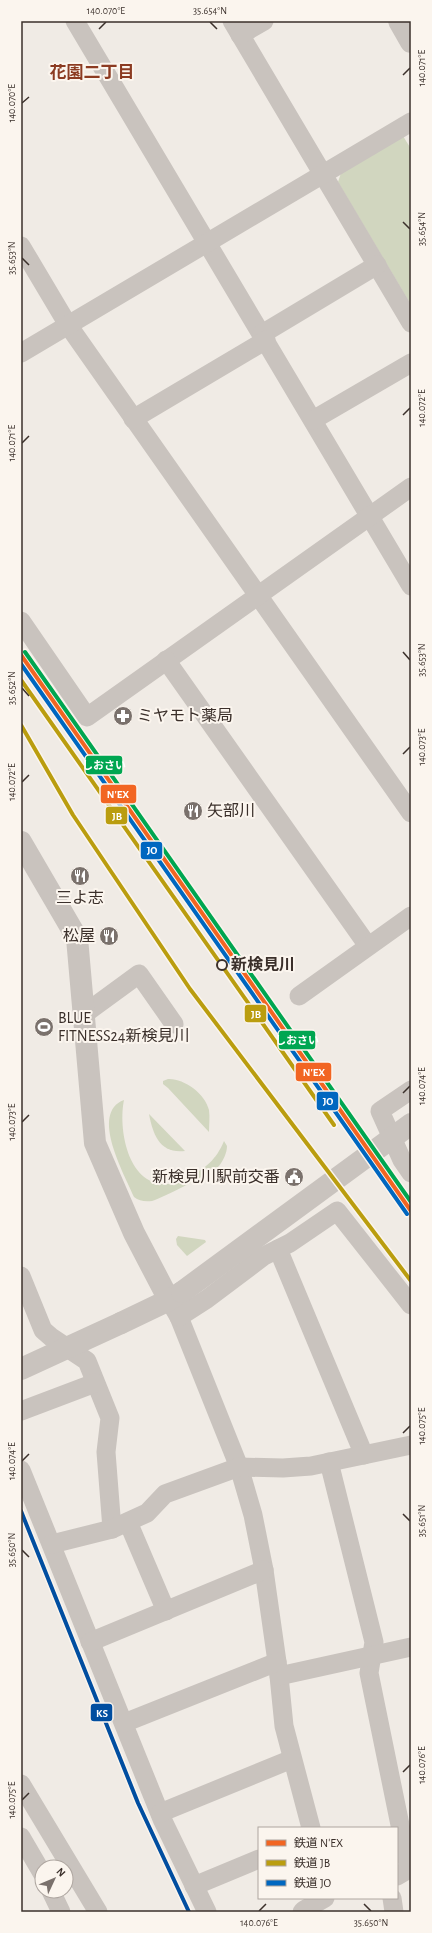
<svg xmlns="http://www.w3.org/2000/svg" width="432" height="1933" viewBox="0 0 432 1933" font-family="'Alegreya Sans','Noto Sans JP',sans-serif">
	<style>
		.green { fill: #d1d6bf }
		.lines { fill: none; stroke-linecap: round; stroke-linejoin: round }
		.minor { stroke: #c9c3be; stroke-width: 19 }
		.tertiary { stroke: #c9c3be; stroke-width: 22 }
		.tertiary-bridge { stroke: #c9c3be; stroke-width: 22 }
		.rail-1-casing { stroke: #fbf5ee; stroke-width: 7 }
		.rail-2-casing { stroke: #fbf5ee; stroke-width: 7 }
		.rail-3-casing { stroke: #fbf5ee; stroke-width: 7 }
		.rail-4-casing { stroke: #fbf5ee; stroke-width: 7 }
		.rail-5-casing { stroke: #fbf5ee; stroke-width: 7 }
		.rail-1 { stroke: #f26522; stroke-width: 4 }
		.rail-2 { stroke: #ba9d0f; stroke-width: 4 }
		.rail-3 { stroke: #0067c0; stroke-width: 4 }
		.rail-4 { stroke: #014ea0; stroke-width: 4 }
		.rail-5 { stroke: #00a651; stroke-width: 4 }
		.ticks { fill: none; stroke: #3b302b; stroke-width: 1.5 }
		.stop-dot { fill: #fbf5ee; stroke: #3b302b; stroke-width: 2 }
		.labels { text-anchor: middle; dominant-baseline: central; stroke-width: 4; stroke-linejoin: round; paint-order: stroke }
		.poi-label { font-size: 16px; fill: #3b302b; stroke: #fbf5ee; text-anchor: start }
		.stop-label { font-size: 16px; font-weight: bold; fill: #3b302b; stroke: #fbf5ee; text-anchor: start }
		.neighbourhood-label { font-size: 17px; font-weight: bold; fill: #8c3b22; stroke: #fbf5ee }
		.line-badge { stroke: #fbf5ee; stroke-width: 1.5 }
		.badge-label { font-size: 11px; text-anchor: middle; font-weight: bold; fill: #fff }
		.neatline { fill: none; stroke: #3b302b; stroke-width: 1.5 }
		.ticks-label { font-size: 10px; text-anchor: middle; fill: #3b302b }
	</style>
	<rect width="100%" height="100%" fill="#f0ebe5"/>
	<g class="green">
		<path d="M403,136L411,149V305L338,182L341,173Z"/>
		<path d="M168,1079C183,1078 205,1093 209,1110C210,1117 209,1125 209,1132L168,1088L163,1084V1081Z"/>
		<path d="M124,1100C118,1129 128,1187 168,1184C175,1183 181,1179 188,1177C206,1168 216,1160 224,1141L227,1146C227,1153 223,1161 219,1166C212,1173 162,1198 152,1201C145,1202 139,1201 134,1197C125,1175 89,1113 124,1100Z"/>
		<path d="M149,1114L185,1151C160,1154 153,1135 149,1114Z"/>
		<path d="M178,1236L205,1240L206,1242L187,1256L177,1245L176,1239Z"/>
	</g>
	<g class="lines">
		<g class="minor">
			<path d="M75,21L411,586"/>
			<path d="M232,21L411,323"/>
			<path d="M240,35L264,21"/>
			<path d="M21,246L68,325L411,813"/>
			<path d="M262,334L377,265"/>
			<path d="M21,353L411,122"/>
			<path d="M133,419L266,340"/>
			<path d="M313,420L411,363"/>
			<path d="M21,621L87,717L411,487"/>
			<path d="M166,660L368,946"/>
			<path d="M299,996L411,916"/>
			<path d="M83,1015L139,974L174,1024"/>
			<path d="M411,1090L380,1111L402,1160L411,1173"/>
			<path d="M278,1249L364,1455"/>
			<path d="M21,1276L43,1330L51,1337L87,1361L110,1418L106,1452L112,1529"/>
			<path d="M169,1300L179,1317L239,1467L253,1515L264,1570L279,1676L284,1726L311,1828"/>
			<path d="M179,1317L207,1299L264,1256L290,1243L337,1211L411,1305"/>
			<path d="M21,1411L95,1383"/>
			<path d="M329,1462L374,1642L369,1673L409,1869L397,1876"/>
			<path d="M21,1470L162,1819L207,1912"/>
			<path d="M128,1522L166,1611"/>
			<path d="M52,1544L112,1529L147,1513L165,1494L239,1467L283,1468L311,1466L411,1445"/>
			<path d="M90,1642L264,1570"/>
			<path d="M279,1676L411,1647"/>
			<path d="M124,1723L277,1662"/>
			<path d="M21,1784L98,1912"/>
			<path d="M160,1813L292,1759"/>
			<path d="M21,1837L42,1873"/>
			<path d="M194,1886L259,1859"/>
			<path d="M51,1891L61,1912"/>
			<path d="M392,1898L394,1912"/>
			<path d="M302,1912L304,1910L325,1898"/>
		</g>
		<g class="tertiary">
			<path d="M399,21L411,42"/>
			<path d="M21,842L77,938L95,1143L134,1233L169,1300"/>
			<path d="M121,1323L169,1300L182,1292"/>
		</g>
		<g class="tertiary-bridge">
			<path d="M182,1292L411,1124"/>
			<path d="M21,1369L121,1323"/>
		</g>
		<defs>
			<path id="rail-1" d="M21,655L411,1211"/>
			<g id="rail-2">
				<path d="M21,680L334,1125"/>
				<path d="M21,725L73,815L190,989L411,1281"/>
			</g>
			<path id="rail-3" d="M21,664L407,1214"/>
			<path id="rail-4" d="M21,1511L138,1803L189,1912"/>
			<path id="rail-5" d="M25,652L411,1202"/>
		</defs>
		<use href="#rail-1" class="rail-1-casing"/>
		<use href="#rail-2" class="rail-2-casing"/>
		<use href="#rail-3" class="rail-3-casing"/>
		<use href="#rail-4" class="rail-4-casing"/>
		<use href="#rail-5" class="rail-5-casing"/>
		<use href="#rail-1" class="rail-1"/>
		<use href="#rail-2" class="rail-2"/>
		<use href="#rail-3" class="rail-3"/>
		<use href="#rail-4" class="rail-4"/>
		<use href="#rail-5" class="rail-5"/>
	</g>
	<path class="ticks" d="M210,22L217,29M99,29L106,22M403,75L410,68M22,103L29,97M403,222L410,229M22,258L29,265M403,415L410,408M22,443L29,436M403,652L410,660M22,688L29,696M403,754L410,747M22,782L29,775M403,1093L410,1086M22,1122L29,1115M403,1433L410,1426M22,1461L29,1454M403,1514L410,1521M22,1550L29,1557M403,1772L410,1765M22,1800L29,1793M364,1904L371,1911M259,1911L266,1904"/>
	<defs>
		<symbol id="pharmacy-disc" viewBox="-11 -11 22 22"><circle r="9.5" fill="#7a716c" stroke="#fbf5ee"/><path d="M-2-6h4v4h4v4h-4v4h-4v-4h-4v-4h4Z" fill="#fff"/></symbol>
		<symbol id="restaurant-disc" viewBox="-11 -11 22 22"><circle r="9.5" fill="#7a716c" stroke="#fbf5ee"/><path d="M-5-6h1v4h1v-4h1v4h1v-4h1v5L-1.5 .5V6h-2V.5L-5-1ZM5-6V6H3V1.5H1.5Q1.5-4 5-6Z" fill="#fff"/></symbol>
		<symbol id="stadium-disc" viewBox="-11 -11 22 22"><circle r="9.5" fill="#7a716c" stroke="#fbf5ee"/><path d="M0-5a6.5 5 0 1 0 0 10a6.5 5 0 1 0 0-10ZM-3.5-1.8h7v3.6h-7Z" fill="#fff"/></symbol>
		<symbol id="civic-disc" viewBox="-11 -11 22 22"><circle r="9.5" fill="#7a716c" stroke="#fbf5ee"/><path d="M-.6-6.5H3V-4.5H.6V-3L4-1V1h2V6H-6V1h2V-1L-.6-3ZM-1.2 2.5V6h2.4V2.5Z" fill="#fff"/></symbol>
	</defs>
	<g fill-rule="evenodd">
		<use href="#pharmacy-disc" x="112" y="705" width="22" height="22"/>
		<use href="#restaurant-disc" x="182" y="800" width="22" height="22"/>
		<use href="#restaurant-disc" x="69" y="865" width="22" height="22"/>
		<use href="#restaurant-disc" x="98" y="925" width="22" height="22"/>
		<use href="#stadium-disc" x="33" y="1016" width="22" height="22"/>
		<use href="#civic-disc" x="283" y="1166" width="22" height="22"/>
	</g>
	<circle class="stop-dot" cx="222" cy="965" r="5"/>
	<g class="labels">
		<g class="poi-label">
			<text x="137" y="716">ミヤモト薬局</text>
			<text x="207" y="811">矢部川</text>
			<text x="80" y="898" text-anchor="middle">三よ志</text>
			<text x="95" y="936" text-anchor="end">松屋</text>
			<text x="58" y="1018">BLUE<tspan x="58" dy="18">FITNESS24新検見川</tspan></text>
			<text x="280" y="1177" text-anchor="end">新検見川駅前交番</text>
		</g>
		<g class="stop-label">
			<text x="231" y="965">新検見川</text>
		</g>
		<g class="neighbourhood-label">
			<text x="92" y="72">花園二丁目</text>
		</g>
	</g>
	<g class="line-badge">
		<rect x="85" y="755" width="38" height="20" rx="4" fill="#00a651"/>
		<rect x="100" y="784" width="37" height="20" rx="4" fill="#f26522"/>
		<rect x="105" y="806" width="23" height="19" rx="4" fill="#ba9d0f"/>
		<rect x="140" y="841" width="23" height="19" rx="4" fill="#0067c0"/>
		<rect x="244" y="1004" width="23" height="19" rx="4" fill="#ba9d0f"/>
		<rect x="278" y="1030" width="38" height="20" rx="4" fill="#00a651"/>
		<rect x="295" y="1062" width="37" height="20" rx="4" fill="#f26522"/>
		<rect x="316" y="1091" width="23" height="20" rx="4" fill="#0067c0"/>
		<rect x="90" y="1703" width="23" height="19" rx="4" fill="#014ea0"/>
	</g>
	<g class="badge-label">
		<text x="104" y="769">しおさい</text>
		<text x="118" y="798">N'EX</text>
		<text x="117" y="820">JB</text>
		<text x="152" y="854">JO</text>
		<text x="256" y="1018">JB</text>
		<text x="297" y="1044">しおさい</text>
		<text x="314" y="1076">N'EX</text>
		<text x="328" y="1105">JO</text>
		<text x="102" y="1717">KS</text>
	</g>
	<rect width="432" height="1933" fill="none" stroke="#fbf5ee" stroke-width="44"/>
	<rect x="258" y="1827" width="140" height="72" fill="#fbf5ee" stroke="#aea6a0"/>
	<rect x="266" y="1840" width="20" height="6" fill="#f26522" stroke="#aea6a0"/>
	<text x="294" y="1847" font-size="12" fill="#3b302b">鉄道 N'EX</text>
	<rect x="266" y="1860" width="20" height="6" fill="#ba9d0f" stroke="#aea6a0"/>
	<text x="294" y="1867" font-size="12" fill="#3b302b">鉄道 JB</text>
	<rect x="266" y="1880" width="20" height="6" fill="#0067c0" stroke="#aea6a0"/>
	<text x="294" y="1887" font-size="12" fill="#3b302b">鉄道 JO</text>
	<g transform="translate(54 1879) rotate(46)"><circle r="19" fill="#fbf5ee" stroke="#aea6a0"/>
	<path d="M0-3L7 15L0 10L-7 15Z" fill="#7a716c"/>
	<text y="-6" font-size="11" font-weight="bold" text-anchor="middle" fill="#3b302b">N</text>
	</g>
	<rect x="22" y="22" width="388" height="1889" class="neatline"/>
	<g class="ticks-label">
		<text x="106" y="14">140.070°E</text>
		<text x="210" y="14">35.654°N</text>
		<text transform="translate(421 68) rotate(-90)" y="4">140.071°E</text>
		<text transform="translate(11 103) rotate(-90)" y="4">140.070°E</text>
		<text transform="translate(421 229) rotate(-90)" y="4">35.654°N</text>
		<text transform="translate(11 258) rotate(-90)" y="4">35.653°N</text>
		<text transform="translate(421 408) rotate(-90)" y="4">140.072°E</text>
		<text transform="translate(11 443) rotate(-90)" y="4">140.071°E</text>
		<text transform="translate(421 660) rotate(-90)" y="4">35.653°N</text>
		<text transform="translate(11 688) rotate(-90)" y="4">35.652°N</text>
		<text transform="translate(421 747) rotate(-90)" y="4">140.073°E</text>
		<text transform="translate(11 782) rotate(-90)" y="4">140.072°E</text>
		<text transform="translate(421 1086) rotate(-90)" y="4">140.074°E</text>
		<text transform="translate(11 1122) rotate(-90)" y="4">140.073°E</text>
		<text transform="translate(421 1426) rotate(-90)" y="4">140.075°E</text>
		<text transform="translate(11 1461) rotate(-90)" y="4">140.074°E</text>
		<text transform="translate(421 1521) rotate(-90)" y="4">35.651°N</text>
		<text transform="translate(11 1550) rotate(-90)" y="4">35.650°N</text>
		<text transform="translate(421 1765) rotate(-90)" y="4">140.076°E</text>
		<text transform="translate(11 1800) rotate(-90)" y="4">140.075°E</text>
		<text x="259" y="1926">140.076°E</text>
		<text x="371" y="1926">35.650°N</text>
	</g>
</svg>
